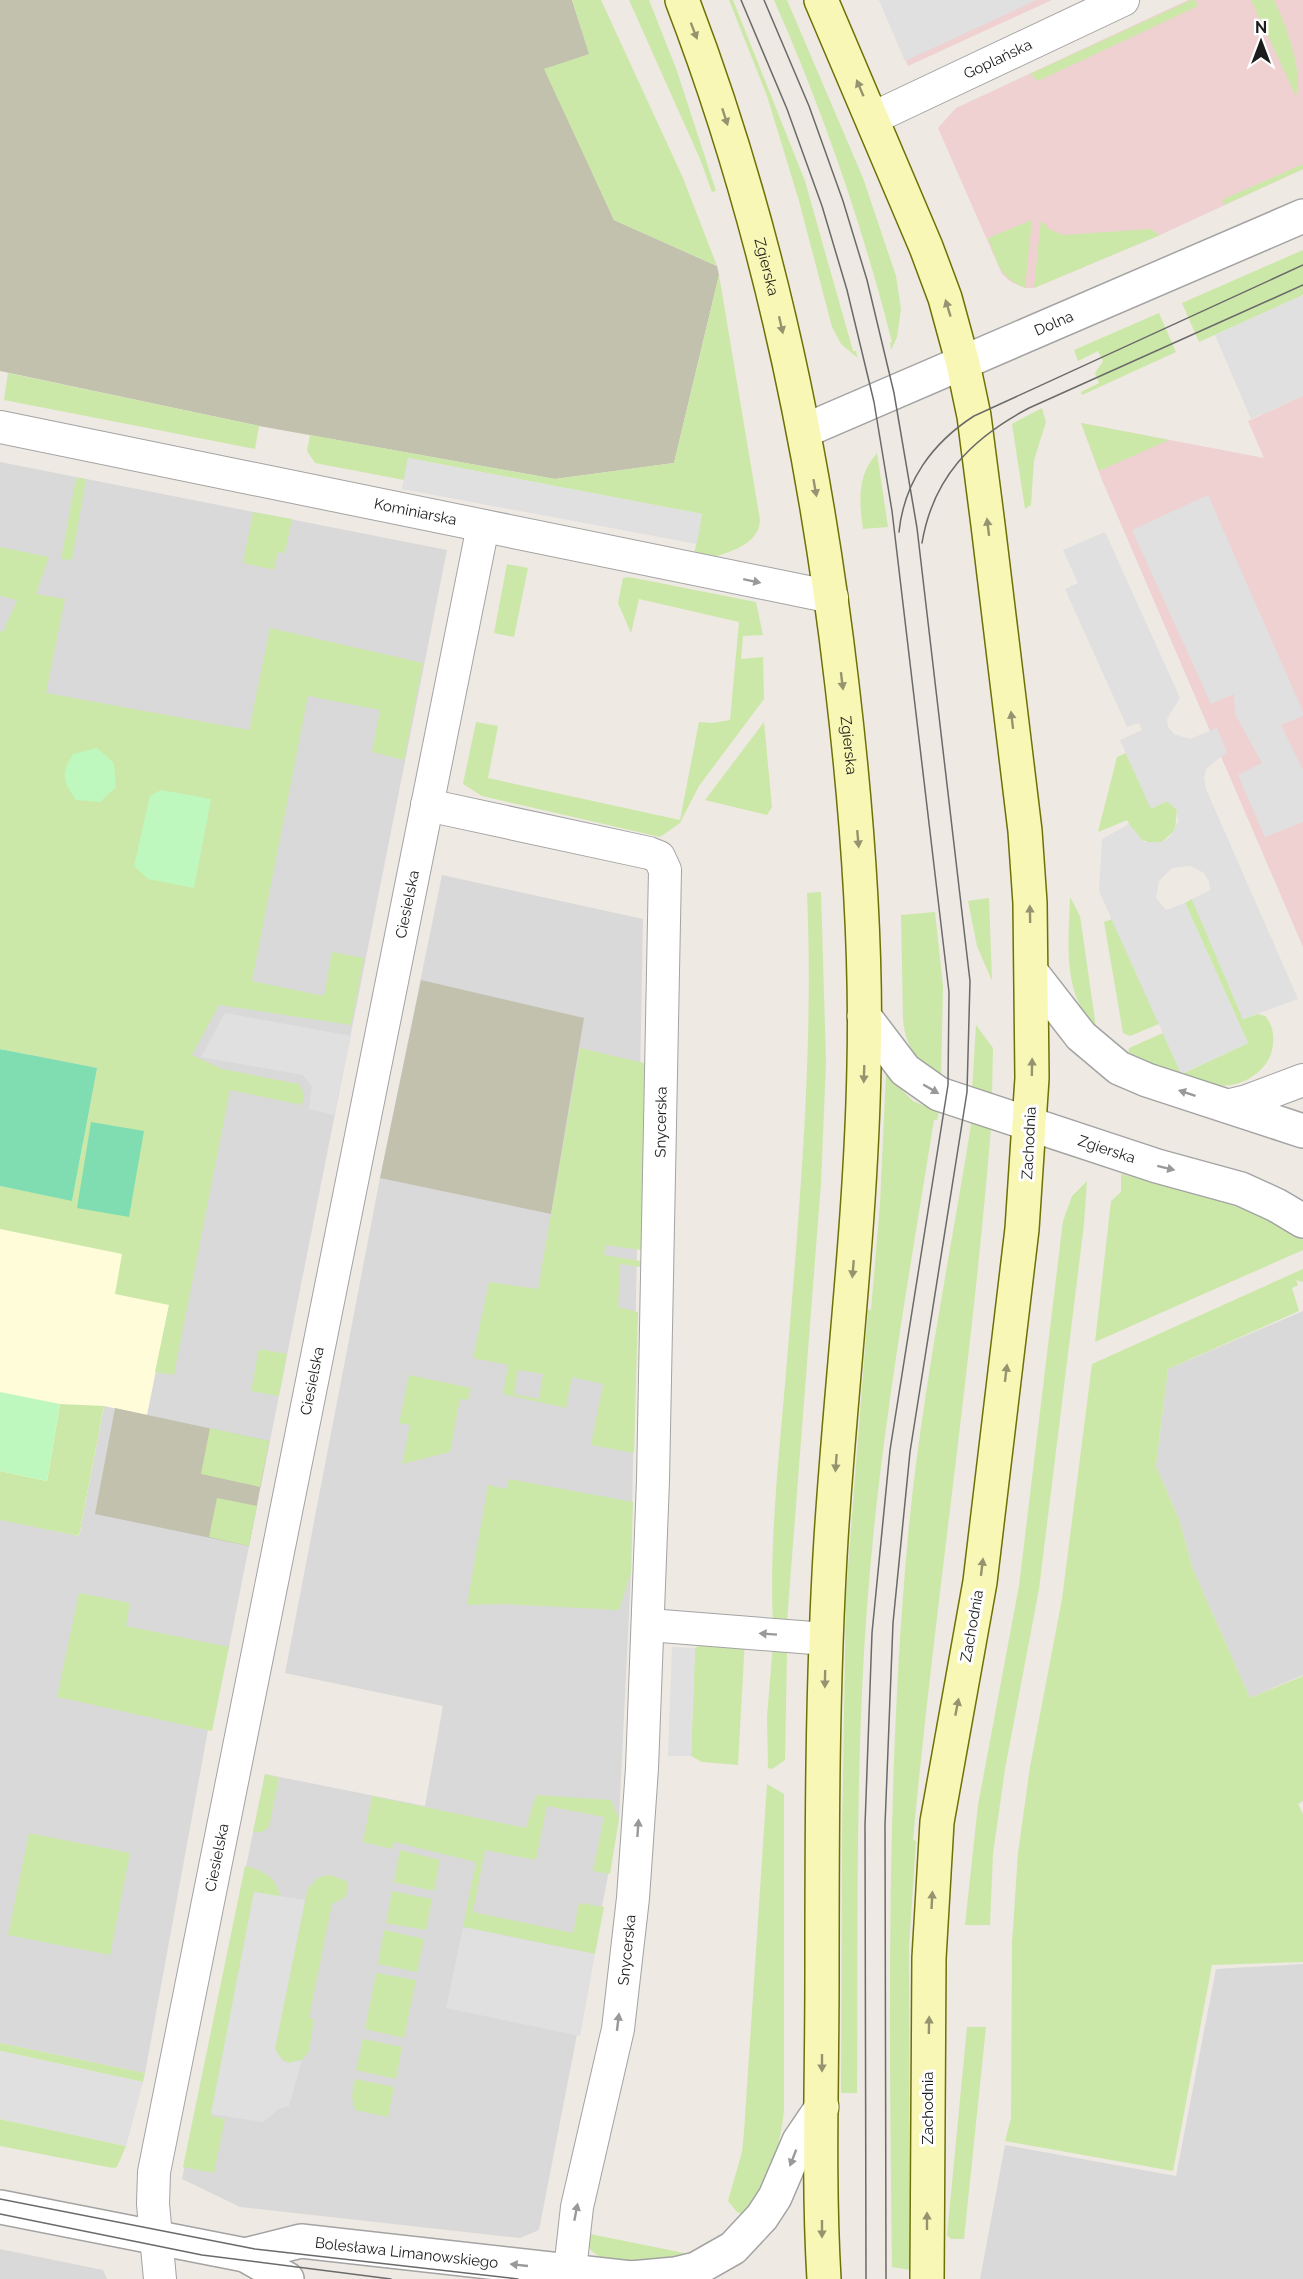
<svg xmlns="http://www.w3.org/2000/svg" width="1303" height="2279" viewBox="0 0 1303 2279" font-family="Raleway,sans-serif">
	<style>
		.residential { fill: #dad9d9 }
		.commercial { fill: #efd1d2 }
		.education { fill: #fffcda }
		.construction { fill: #c2c1ae }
		.grass { fill: #cce8a8; fill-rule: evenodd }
		.park { fill: #bef8bf }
		.pitch { fill: #80ddb2 }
		.parking { fill: #e0e0e0 }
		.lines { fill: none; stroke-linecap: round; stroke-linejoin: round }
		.minor-casing { stroke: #a3a3a3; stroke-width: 34 }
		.tertiary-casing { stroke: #a3a3a3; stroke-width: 36 }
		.secondary-casing { stroke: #6d7106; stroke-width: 36 }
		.minor { stroke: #fff; stroke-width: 32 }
		.tertiary { stroke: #fff; stroke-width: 33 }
		.secondary { stroke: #f9f7b5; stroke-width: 33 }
		.tram { stroke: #6a6a6a; stroke-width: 1.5 }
		.oneway { fill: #969470 }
		.oneway2 { fill: #999 }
		.labels { text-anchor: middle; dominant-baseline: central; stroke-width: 6; stroke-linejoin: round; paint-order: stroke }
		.street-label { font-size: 15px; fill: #1c1c1c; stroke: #fff }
	</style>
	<rect width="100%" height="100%" fill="#eee9e2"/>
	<g class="residential">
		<path d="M0,462L447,550L229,1647L208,1730L145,2073L0,2043Z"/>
		<path d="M442,875L643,919L631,1573L619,1819L539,2230L520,2238L240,2207L182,2179L265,1774L425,1806L443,1706L285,1673L380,1178Z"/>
		<path d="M1303,1311V1675L1250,1698L1192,1567L1180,1522L1156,1466L1168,1369Z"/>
		<path d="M1303,1964V2279H980L1005,2145L1176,2176L1216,1969Z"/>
		<path d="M0,2249L103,2270L107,2279H0Z"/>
	</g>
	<g class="commercial">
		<path d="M879,0H1052L908,66Z"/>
		<path d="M1188,0H1303V169L1160,235L1034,288H1025L1011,282L1002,274L938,128L956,108Z"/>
		<path d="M1303,396V947L1102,480L1081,423L1264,458L1248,421Z"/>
	</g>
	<path class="education" d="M0,1001L171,1296L147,1415L104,1406L79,1536L0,1519Z"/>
	<g class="construction">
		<path d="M0,0H572L590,55L545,69L614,220L717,266L719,275L674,463L555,479L259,426L0,371Z"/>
		<path d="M421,980L584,1018L551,1214L380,1178Z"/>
		<path d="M115,1408L269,1441L249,1546L95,1514Z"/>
	</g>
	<g class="grass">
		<path d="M572,0H601L683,178L717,266L614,220L544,69L589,54Z"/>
		<path d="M629,0H649L677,71L716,191L712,192L700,159Z"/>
		<path d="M729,0H733L805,181L853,351H856L858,358L841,344L832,327L799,201L767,96Z"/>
		<path d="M774,0H787L863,178L896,276L901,309L897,337L891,350L890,343L892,342C862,224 823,111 774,0Z"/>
		<path d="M1191,0H1195L1198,6L1038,81L1030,74Z"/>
		<path d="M1251,0H1274C1286,26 1303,69 1296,96Z"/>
		<path d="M1303,164V169L1224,205L1222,200Z"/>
		<path d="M1032,220L1025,288C999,277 998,263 988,238Z"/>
		<path d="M1041,220L1049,229L1063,235L1150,229L1160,235L1034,288Z"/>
		<path d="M1303,250V295L1199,342L1182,303Z"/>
		<path d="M719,275L760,520C759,548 722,553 700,562L693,560L702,514L408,458L404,480L315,463L307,451L310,435L555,479L674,463Z"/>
		<path d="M1159,313L1176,352L1082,395L1081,392L1099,383L1095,373L1103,361L1098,351L1078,361L1074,350Z"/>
		<path d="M8,373L259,426L255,449L4,400Z"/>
		<path d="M1042,408L1046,422L1034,460L1031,505L1025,509L1012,424Z"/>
		<path d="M1081,423L1169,440L1099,471Z"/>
		<path d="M877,453L888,527L863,529C859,502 857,475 877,453Z"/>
		<path d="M76,478L86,479L72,560L61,559Z"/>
		<path d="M253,512L292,519L285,553L278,552L274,570L243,563Z"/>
		<path d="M0,547L49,557L36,594L65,599L46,693L249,730L270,628L423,663L404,760L372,752L380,710L308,696L252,981L324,996L332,952L364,958L351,1025L219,1005L192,1055L222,1069L299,1084L304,1094L302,1105L230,1090L174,1375L155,1372L169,1305L115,1294L122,1254L0,1229V1186L72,1200L97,1068L0,1049V631L3,632L17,600L0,596Z"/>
		<path d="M507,564L528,568L514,637L494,633Z"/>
		<path d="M629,577L756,602L763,635L743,636L741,659L763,657L764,699L699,786L680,823L660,837L482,796L463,784L476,722L498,726L488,778L680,820L699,722L712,723L730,720L739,622L639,599L631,633L618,603L623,578Z"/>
		<path d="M764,722L772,807L767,815L705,800Z"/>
		<path d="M1126,753L1151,808L1167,801L1177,810L1175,830L1162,842C1142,845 1135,836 1127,820L1098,832L1117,757Z"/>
		<path d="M821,892L826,1062L821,1183L787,1621L773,1626C769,1542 779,1456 786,1373C799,1212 814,1054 807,893Z"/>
		<path d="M1070,897L1080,916L1096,1027C1061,994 1069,940 1070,897Z"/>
		<path d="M989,898L992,981L977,946L968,901Z"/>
		<path d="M1192,899L1243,1019L1258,1014L1265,1016C1273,1024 1275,1038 1272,1050C1269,1063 1261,1071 1250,1078C1213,1100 1164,1070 1128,1055L1129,1048L1163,1033L1182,1074L1248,1043L1185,903Z"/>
		<path d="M935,912L943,986L941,1078C918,1062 906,1049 903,1020L901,915Z"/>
		<path d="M1112,919L1159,1024L1130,1036L1123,1033L1104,922Z"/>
		<path d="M976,1025L993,1048L992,1097L972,1090Z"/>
		<path d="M580,1048L648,1064L641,1250L606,1245L604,1255L641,1261V1267L620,1264L618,1307L638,1312L634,1453L591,1445L603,1384L572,1377L566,1408L503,1394L508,1365L473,1358L489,1282L538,1289ZM518,1370L543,1374L539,1399L514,1394Z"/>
		<path d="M886,1074L913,1101L939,1112L937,1120H934C908,1282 879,1443 867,1607C855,1769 858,1931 857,2093H841L842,1837L846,1593L868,1310H871L880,1204Z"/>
		<path d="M969,1121L991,1127C972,1366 935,1602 913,1840L916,1841L909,1946L910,2270L892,2267C889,2026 886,1776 908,1536C921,1398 949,1262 971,1125Z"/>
		<path d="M1121,1174C1186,1189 1247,1203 1303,1240V1250L1095,1342L1111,1201L1121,1192Z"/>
		<path d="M1087,1181L1084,1224L1039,1589L1005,1769L993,1854L990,1925H965L978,1805L1019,1586L1063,1221L1072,1196Z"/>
		<path d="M1303,1269V1282L1296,1280L1298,1285L1292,1288L1299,1311L1168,1369L1156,1466L1180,1522L1192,1567L1250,1698L1303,1676V1801L1298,1804L1303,1814V1962L1212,1965L1173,2171L1005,2141L1011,2118L1012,1943L1018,1853L1030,1767L1062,1599L1092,1364Z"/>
		<path d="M259,1349L287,1354L279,1396L251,1391Z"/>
		<path d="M409,1375L471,1388L468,1400L460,1399L450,1452L402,1464L410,1425L399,1423Z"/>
		<path d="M60,1404L104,1406L79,1536L0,1520V1471L47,1481Z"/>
		<path d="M210,1428L269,1441L260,1487L201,1474Z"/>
		<path d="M509,1479L633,1502L631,1573L619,1610L501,1604L467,1605L488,1485L507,1489Z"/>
		<path d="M217,1498L257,1506L249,1546L209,1537Z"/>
		<path d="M79,1593L130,1603L126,1626L229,1647L212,1731L57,1697Z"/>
		<path d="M745,1639L738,1765L702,1762L691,1756L695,1648L707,1642Z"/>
		<path d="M773,1643L787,1650L785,1760L772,1769L768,1768L767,1717Z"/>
		<path d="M265,1774L279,1778L269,1827L262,1832H253Z"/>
		<path d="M767,1784L784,1794V2111C779,2155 768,2179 743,2215L737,2212L728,2201L742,2152L744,2132Z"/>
		<path d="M536,1795L611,1800L619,1819L610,1874L593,1871L604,1817L547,1806L536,1860L485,1850L473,1912L573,1933L579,1903L604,1907L595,1954L463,1927L476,1862L394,1842L392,1849L363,1842L372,1796L526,1828Z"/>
		<path d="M29,1833L130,1853L110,1955L8,1935Z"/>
		<path d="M400,1850L440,1860L434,1891L394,1882Z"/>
		<path d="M245,1866C265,1871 276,1877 281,1898L254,1892L211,2116L225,2119L214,2173L183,2167Z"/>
		<path d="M331,1875L348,1882L346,1897L332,1904L309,2018L314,2019L309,2051L302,2060L288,2063L277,2055L275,2043L308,1888L319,1877Z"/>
		<path d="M392,1891L432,1899L426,1930L386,1923Z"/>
		<path d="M384,1930L424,1939L417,1972L378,1964Z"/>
		<path d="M376,1973L416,1980L404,2038L365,2029Z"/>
		<path d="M967,2027H986L964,2239H951L947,2235Z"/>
		<path d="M363,2039L402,2047L396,2079L356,2070Z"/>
		<path d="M0,2043L145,2073L143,2082L0,2051Z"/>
		<path d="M355,2079L394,2087L388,2117L355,2110L352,2096Z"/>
		<path d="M0,2119L126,2146L117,2167L113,2168L0,2146Z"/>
		<path d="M585,2233L694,2255C668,2259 585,2278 585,2233Z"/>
	</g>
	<g class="park">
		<path d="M97,748L114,763L116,787L100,802L76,800C63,781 60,775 73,754Z"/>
		<path d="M161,790L211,799L194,888L148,879L134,866L150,796Z"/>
		<path d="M0,1392L60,1404L47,1481L0,1471Z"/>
	</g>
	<g class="pitch">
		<path d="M0,1049L97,1068L72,1201L0,1186Z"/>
		<path d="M91,1122L144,1131L129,1217L77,1208Z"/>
	</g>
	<g class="parking">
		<path d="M879,0H1037L905,61Z"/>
		<path d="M1303,295V396L1251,419L1215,335Z"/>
		<path d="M408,458L702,514L697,544L402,489Z"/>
		<path d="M1208,495L1303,712V716L1281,725L1303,770V822L1265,837L1238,775L1262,763L1235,714L1234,694L1211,704L1132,530Z"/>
		<path d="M1105,532L1180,698L1167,719L1168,727L1174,734L1190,739L1217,728L1227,752L1206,769L1204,778L1206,789L1298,999L1243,1019L1192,899L1210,890L1209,881L1204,873L1191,866L1172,868L1159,881L1156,898L1166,910L1185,903L1248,1043L1181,1074L1099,891L1102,839L1129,824L1144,842H1162L1170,837L1178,822L1177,810L1167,801L1151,809L1120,740L1142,730L1139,723L1127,727L1065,589L1078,583L1063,550Z"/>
		<path d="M225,1013L351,1036L334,1115L309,1109L312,1086L303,1075L201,1057Z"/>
		<path d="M672,1647L695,1648L691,1756H668Z"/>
		<path d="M254,1892L305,1900L275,2049L282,2060L288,2063L302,2060L289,2106L280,2108L263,2122L211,2114Z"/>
		<path d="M463,1927L595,1954L580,2036L446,2008Z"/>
		<path d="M0,2051L143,2082L126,2146L0,2119Z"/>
	</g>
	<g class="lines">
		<defs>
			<g id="minor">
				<path id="s1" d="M873,118L1123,0"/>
				<path id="s2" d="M0,427L832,597"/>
				<path d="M427,805L649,853L659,857L665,870L653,1480L642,1768L633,1898L618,2029L577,2207L570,2270"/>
				<path d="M1226,1106L1247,1101L1303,1080"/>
				<path d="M649,1625L826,1639"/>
				<path id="s3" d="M160,2279L153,2204L154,2172L483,526"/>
			</g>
			<g id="tertiary">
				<path id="s4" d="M804,431L1303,216"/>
				<path d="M1032,973L1081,1036L1119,1068L1147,1080L1303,1131"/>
				<path id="s5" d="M864,1016L905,1070L939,1094L1157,1166L1241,1189L1276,1205L1303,1221"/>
				<path d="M0,2207L245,2255L287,2279"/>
				<path id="s6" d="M245,2255L301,2241L640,2279"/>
				<path d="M631,2278L675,2274L696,2269L733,2248L762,2217L775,2197L799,2141L822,2107"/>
			</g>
			<g id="secondary">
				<path id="s7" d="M682,0C767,221 815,451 842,685C857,812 867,938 864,1066C861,1224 841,1381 831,1539C822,1685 822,1832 822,1978C822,2078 818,2179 824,2279"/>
				<path d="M821,0L926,247L945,298L963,364L974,416L988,525L1025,831L1030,903L1032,1078L1022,1229L980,1582L937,1822L929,1958L927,2279"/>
			</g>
		</defs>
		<use href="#minor" class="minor-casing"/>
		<use href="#tertiary" class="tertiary-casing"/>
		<use href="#secondary" class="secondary-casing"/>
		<use href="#minor" class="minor"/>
		<use href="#tertiary" class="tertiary"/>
		<use href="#secondary" class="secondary"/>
		<g class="tram">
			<path d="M741,0L787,109L822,206L847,290L874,402L892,511L949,992L948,1085L890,1450L872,1633L865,1825L866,2279"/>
			<path d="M764,0L809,106L843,201L867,280L894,393L917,528L970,981L967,1092L910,1452L893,1623L885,1825L886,2279"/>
			<path d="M899,532C904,482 932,443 974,416L1303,265"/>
			<path d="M922,543C933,477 972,438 1029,408L1303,285"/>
			<path d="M0,2199L255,2249L518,2279"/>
			<path d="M0,2214L202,2255L391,2279"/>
		</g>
	</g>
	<defs><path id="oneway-solid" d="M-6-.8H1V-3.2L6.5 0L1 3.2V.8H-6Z" transform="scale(1.5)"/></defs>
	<g class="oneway">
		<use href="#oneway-solid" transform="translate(694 31) rotate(69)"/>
		<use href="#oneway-solid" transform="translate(860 88) rotate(-113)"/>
		<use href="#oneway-solid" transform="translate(725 117) rotate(72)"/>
		<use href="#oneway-solid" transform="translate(948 308) rotate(-107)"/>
		<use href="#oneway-solid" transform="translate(781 325) rotate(77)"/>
		<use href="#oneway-solid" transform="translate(815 488) rotate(80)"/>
		<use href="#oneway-solid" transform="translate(988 527) rotate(-97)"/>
		<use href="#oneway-solid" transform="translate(842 681) rotate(83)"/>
		<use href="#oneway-solid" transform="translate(1012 720) rotate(-97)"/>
		<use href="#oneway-solid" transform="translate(858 839) rotate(85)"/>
		<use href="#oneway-solid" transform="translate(1030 914) rotate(-91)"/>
		<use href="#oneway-solid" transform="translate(1032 1067) rotate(-89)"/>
		<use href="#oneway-solid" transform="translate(864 1074) rotate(92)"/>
		<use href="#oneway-solid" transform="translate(853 1269) rotate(95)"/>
		<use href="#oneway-solid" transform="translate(1006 1373) rotate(-83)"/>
		<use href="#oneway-solid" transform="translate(836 1463) rotate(94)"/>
		<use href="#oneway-solid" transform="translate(982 1567) rotate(-83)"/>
		<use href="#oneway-solid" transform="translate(825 1679) rotate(91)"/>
		<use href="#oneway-solid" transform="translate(957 1707) rotate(-79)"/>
		<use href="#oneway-solid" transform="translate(932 1900) rotate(-87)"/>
		<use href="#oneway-solid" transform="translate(929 2025) rotate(-89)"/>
		<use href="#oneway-solid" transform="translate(822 2063) rotate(90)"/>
		<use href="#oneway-solid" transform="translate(927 2221) rotate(-90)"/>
		<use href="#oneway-solid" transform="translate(822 2229) rotate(90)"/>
	</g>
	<g class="oneway2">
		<use href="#oneway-solid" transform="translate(752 581) rotate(12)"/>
		<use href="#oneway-solid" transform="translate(931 1089) rotate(30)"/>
		<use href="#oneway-solid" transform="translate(1187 1093) rotate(-162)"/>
		<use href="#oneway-solid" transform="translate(1166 1168) rotate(14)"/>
		<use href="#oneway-solid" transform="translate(768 1634) rotate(-176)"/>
		<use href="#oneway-solid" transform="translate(638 1828) rotate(-86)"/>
		<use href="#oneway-solid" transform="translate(618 2022) rotate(-83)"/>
		<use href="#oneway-solid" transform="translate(793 2158) rotate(111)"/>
		<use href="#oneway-solid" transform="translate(576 2212) rotate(-79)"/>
		<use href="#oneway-solid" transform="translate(519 2265) rotate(-174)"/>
	</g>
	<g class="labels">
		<g class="street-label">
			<text stroke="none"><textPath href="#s1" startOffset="138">Goplańska</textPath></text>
			<text stroke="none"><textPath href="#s7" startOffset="280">Zgierska</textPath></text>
			<text stroke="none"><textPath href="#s4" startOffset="272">Dolna</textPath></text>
			<text stroke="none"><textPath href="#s2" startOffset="424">Kominiarska</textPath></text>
			<text stroke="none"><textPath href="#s7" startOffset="766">Zgierska</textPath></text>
			<text stroke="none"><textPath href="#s3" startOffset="1400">Ciesielska</textPath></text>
			<text transform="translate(661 1122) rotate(-89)">Snycerska</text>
			<text transform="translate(1029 1143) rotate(-87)">Zachodnia</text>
			<text stroke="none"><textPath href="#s5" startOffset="286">Zgierska</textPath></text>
			<text stroke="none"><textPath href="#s3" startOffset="914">Ciesielska</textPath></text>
			<text transform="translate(972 1626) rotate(-80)">Zachodnia</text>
			<text stroke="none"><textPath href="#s3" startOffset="428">Ciesielska</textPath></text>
			<text transform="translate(627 1950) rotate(-84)">Snycerska</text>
			<text transform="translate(928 2108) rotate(-90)">Zachodnia</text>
			<text stroke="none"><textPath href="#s6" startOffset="164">Bolesława Limanowskiego</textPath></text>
		</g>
	</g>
	<g transform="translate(1261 42)" stroke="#ffffff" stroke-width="4.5" paint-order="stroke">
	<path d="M0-4.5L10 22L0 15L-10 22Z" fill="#1c1c1c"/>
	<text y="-9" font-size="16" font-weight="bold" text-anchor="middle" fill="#1c1c1c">N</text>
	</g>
</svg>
